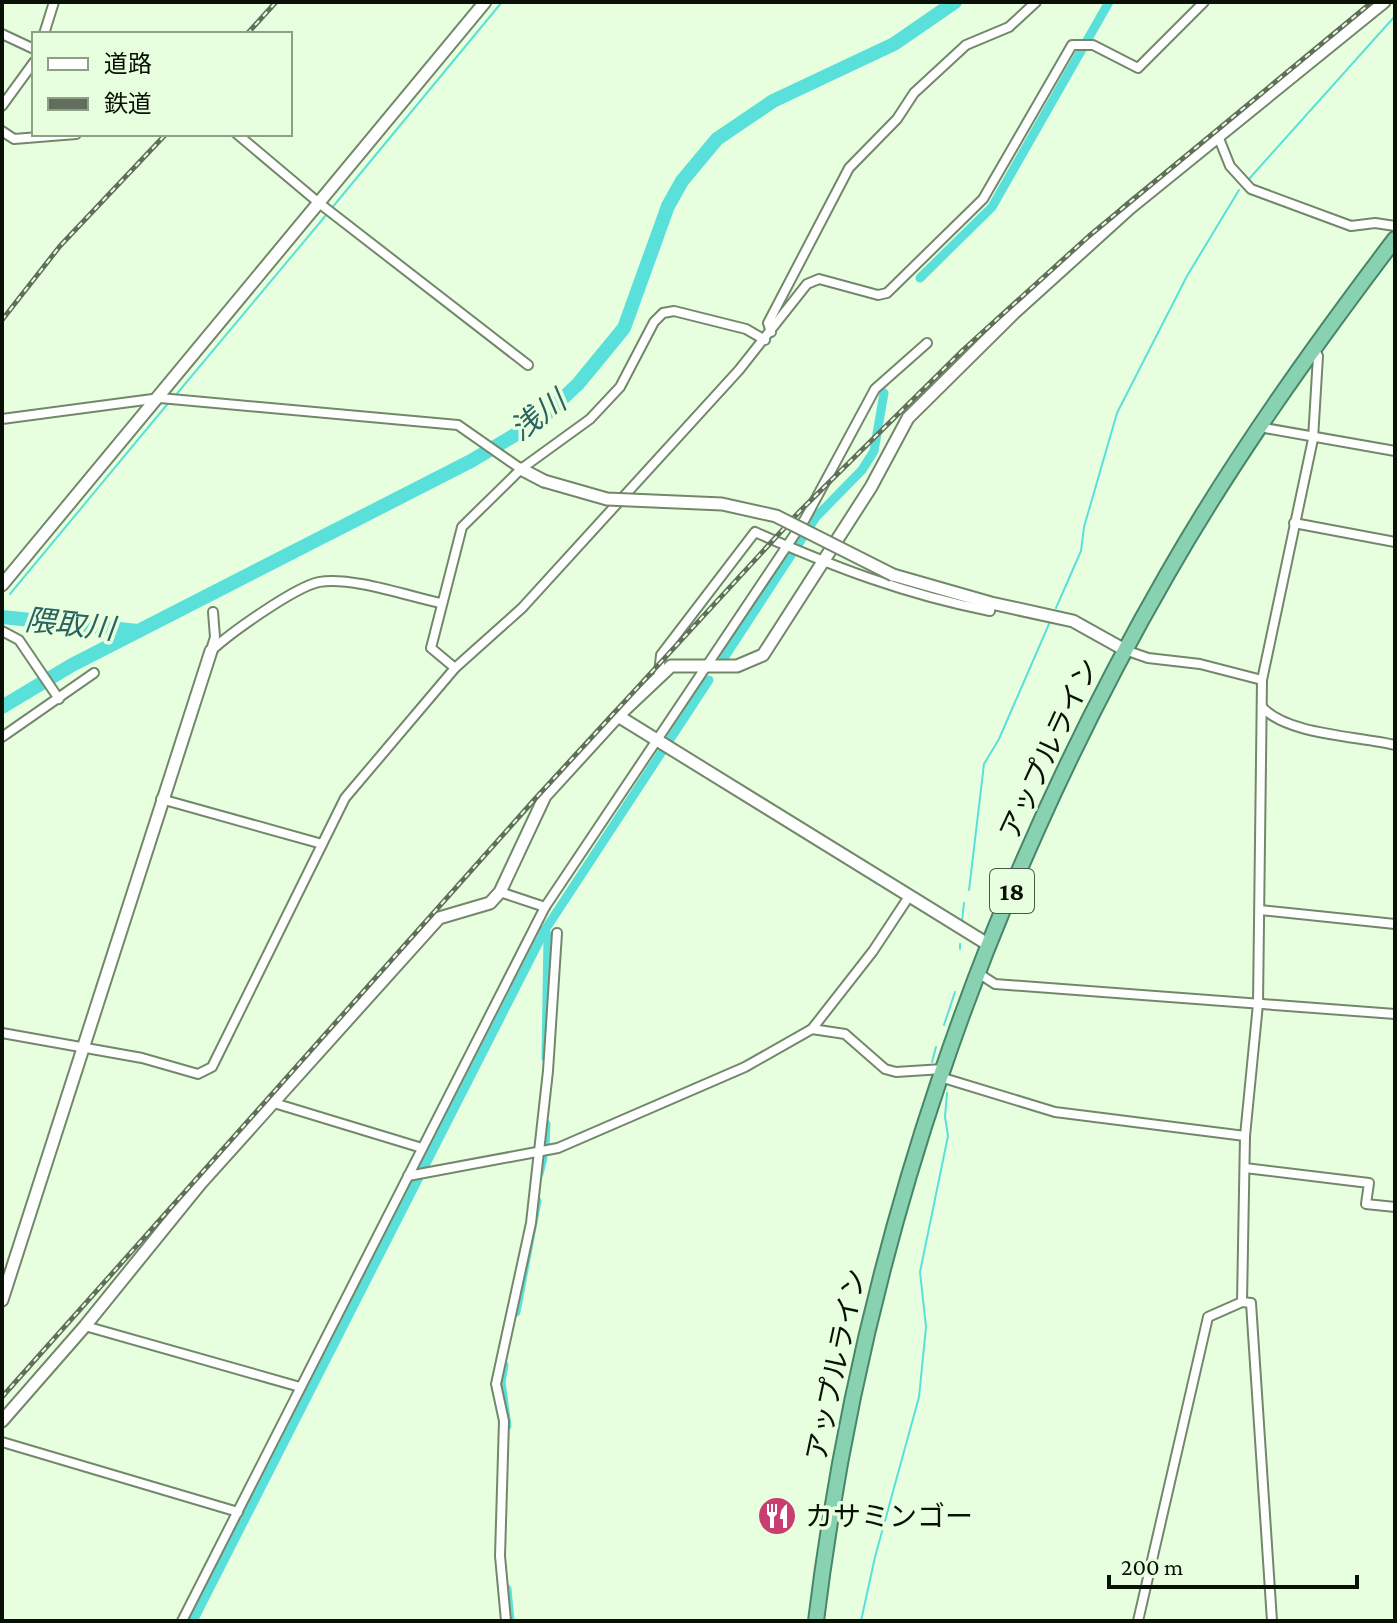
<svg xmlns="http://www.w3.org/2000/svg" width="1397" height="1623" viewBox="0 0 1397 1623" font-family="'Crimson Pro','Noto Sans JP',serif">
	<style>
		.lines { fill: none; stroke-linecap: round; stroke-linejoin: round }
		.stream { stroke: #5ae0db; stroke-width: 2 }
		.canal { stroke: #5ae0db; stroke-width: 9 }
		.river { stroke: #5ae0db; stroke-width: 14 }
		.minor-casing { stroke: #73886b; stroke-width: 12 }
		.tertiary-casing { stroke: #73886b; stroke-width: 15 }
		.trunk-casing { stroke: #488669; stroke-width: 18 }
		.minor { stroke: #fff; stroke-width: 8 }
		.tertiary { stroke: #fff; stroke-width: 11 }
		.trunk { stroke: #88d2b2; stroke-width: 14 }
		.rail-casing { stroke: #616e5b; stroke-width: 5 }
		.rail { stroke: #e7ffde; stroke-width: 2; stroke-dasharray: 6; stroke-linecap: butt }
		.tertiary-bridge-casing { stroke: #73886b; stroke-width: 15; stroke-linecap: butt }
		.tertiary-bridge { stroke: #fff; stroke-width: 11 }
		.labels { text-anchor: middle; dominant-baseline: central; stroke-width: 7; stroke-linejoin: round; paint-order: stroke }
		.shield { fill: #e7ffde; stroke: #4c5847; stroke-width: 2 }
		.shield-label { font-size: 26px; font-weight: bold; fill: #091006 }
		.street-label { font-size: 28px; fill: #091006; stroke: #e7ffde }
		.poi-label { font-size: 28px; fill: #091006; stroke: #e7ffde; text-anchor: start }
		.water-label { font-size: 30px; font-style: italic; fill: #2a6260; stroke: #e7ffde }
	</style>
	<rect width="100%" height="100%" fill="#e7ffde"/>
	<g class="lines">
		<g class="stream">
			<path d="M1249,179L1395,16"/>
			<path d="M331,209L502,2"/>
			<path d="M175,396L327,214"/>
			<path d="M10,594L170,401"/>
			<path d="M1056,608L1081,551L1084,527L1117,413L1187,276L1239,190"/>
			<path d="M969,890L984,764L999,739L1049,624"/>
			<path d="M962,921L964,903"/>
			<path d="M960,944V949"/>
			<path d="M944,1025L955,992"/>
			<path d="M932,1062L936,1047"/>
			<path d="M861,1621L875,1557L919,1397L926,1327L920,1272L948,1136L945,1117L947,1093"/>
		</g>
		<g class="canal">
			<path d="M920,278L992,207L1109,2"/>
			<path d="M724,658L816,517L862,470L874,451L884,393"/>
			<path d="M545,930L548,937L546,1058"/>
			<path d="M545,1146L546,1124"/>
			<path d="M539,1174L543,1158"/>
			<path d="M516,1312L537,1201"/>
			<path d="M504,1365L501,1382L507,1426"/>
			<path d="M507,1589L510,1621"/>
			<path d="M193,1621L545,930L709,680"/>
		</g>
		<g class="river">
			<path d="M2,617L138,631"/>
			<path d="M2,707L72,665L471,461L540,420L578,384L624,328L668,206L682,181L717,139L773,101L894,44L955,2"/>
		</g>
		<defs>
			<g id="minor">
				<path d="M2,34L34,49"/>
				<path d="M44,34L54,2"/>
				<path d="M2,106L34,62"/>
				<path d="M2,131L14,139L76,134"/>
				<path d="M237,134L319,203L528,365"/>
				<path d="M1218,136L1230,166L1251,189L1351,226L1375,223L1395,226"/>
				<path d="M771,332L768,323L849,168L897,119L914,93L966,45L1009,27L1036,2"/>
				<path d="M2,419L160,398L458,425L521,469"/>
				<path d="M1259,427L1395,451"/>
				<path d="M1294,523L1395,542"/>
				<path d="M2,631L19,640L59,699"/>
				<path d="M211,650L215,637L213,612"/>
				<path d="M1125,650L1148,658L1200,664L1262,680"/>
				<path d="M211,651C230,633 295,587 319,582C350,576 408,596 440,603"/>
				<path d="M455,668L431,648L462,527L521,469L590,419L620,387L654,322L663,313L674,311L746,329L765,340"/>
				<path d="M659,674L661,655L755,532C834,567 904,594 990,611L991,603"/>
				<path d="M1262,707C1287,735 1358,736 1395,745"/>
				<path d="M2,737L94,673"/>
				<path d="M161,799L322,844"/>
				<path d="M500,892L545,907"/>
				<path d="M1260,910L1395,924"/>
				<path d="M978,973L995,984L1395,1014"/>
				<path d="M812,1029L873,951L908,898"/>
				<path d="M2,1033L142,1058L198,1074L212,1067L345,798L455,668L522,608L739,370L807,284L819,279L878,295L887,293L983,199L1072,45H1093L1138,68L1204,2"/>
				<path d="M940,1077L1055,1112L1245,1136"/>
				<path d="M274,1103L422,1148"/>
				<path d="M1245,1168L1369,1183L1366,1204L1395,1207"/>
				<path d="M408,1176L558,1148L745,1067L812,1029L845,1034L885,1069L896,1072L943,1069"/>
				<path d="M1242,1302L1245,1136L1258,1004L1262,680L1313,439L1318,356L1313,347"/>
				<path d="M85,1326L300,1387"/>
				<path d="M2,1442L238,1512"/>
				<path d="M182,1621L545,907L805,519L875,389L927,343"/>
				<path d="M506,1621L500,1556L504,1421L496,1384L531,1223L548,1071L557,933"/>
				<path d="M1138,1621L1208,1317L1242,1302L1251,1303L1272,1621"/>
			</g>
			<g id="tertiary">
				<path d="M521,469L544,481"/>
				<path d="M893,575L991,603L1073,621L1125,650"/>
				<path d="M2,585L485,2"/>
				<path d="M618,716L989,945"/>
				<path d="M2,1300L211,651"/>
				<path d="M2,1421L85,1326L200,1184L439,918L490,903L500,892L545,796L618,716L671,666H737L763,655L871,487L908,418L1014,313L1130,208L1384,2"/>
			</g>
			<path id="trunk" d="M816,1621C861,1253 983,894 1168,573C1235,456 1314,346 1395,239"/>
		</defs>
		<use href="#minor" class="minor-casing"/>
		<use href="#tertiary" class="tertiary-casing"/>
		<use href="#trunk" class="trunk-casing"/>
		<use href="#minor" class="minor"/>
		<use href="#tertiary" class="tertiary"/>
		<use href="#trunk" class="trunk"/>
		<defs>
			<g id="rail">
				<path d="M247,34L276,2"/>
				<path d="M2,320L60,246L166,134"/>
				<path d="M2,1397L534,800L800,511L963,350L1089,236L1372,2"/>
			</g>
		</defs>
		<use href="#rail" class="rail-casing"/>
		<use href="#rail" class="rail"/>
		<defs>
			<path id="tertiary-bridge" d="M544,481L607,499L722,504L776,516L893,575"/>
		</defs>
		<use href="#tertiary-bridge" class="tertiary-bridge-casing"/>
		<use href="#tertiary-bridge" class="tertiary-bridge"/>
	</g>
	<defs>
		<symbol id="restaurant-disc" viewBox="-11 -11 22 22"><circle r="9.5" fill="#c93d71" stroke="#e7ffde"/><path d="M-5-6h1v4h1v-4h1v4h1v-4h1v5L-1.5 .5V6h-2V.5L-5-1ZM5-6V6H3V1.5H1.5Q1.5-4 5-6Z" fill="#fff"/></symbol>
	</defs>
	<g fill-rule="evenodd">
		<use href="#restaurant-disc" x="755" y="1494" width="44" height="44"/>
	</g>
	<g class="labels">
		<rect class="shield" x="990" y="869" width="44" height="44" rx="6"/>
		<g class="shield-label">
			<text x="1012" y="891">18</text>
		</g>
		<g class="street-label">
			<text transform="translate(1049 749) rotate(-65)">アップルライン</text>
			<text transform="translate(836 1365) rotate(-78)">アップルライン</text>
		</g>
		<g class="poi-label">
			<text x="805" y="1516">カサミンゴー</text>
		</g>
		<g class="water-label">
			<text transform="translate(538 415) rotate(-37)">浅川</text>
			<text transform="translate(70 624) rotate(6)">隈取川</text>
		</g>
	</g>
	<rect width="1397" height="1623" fill="none" stroke="#091006" stroke-width="8"/>
	<rect x="32" y="32" width="260" height="104" fill="#e7ffde" stroke="#8e9f88" stroke-width="2"/>
	<rect x="48" y="58" width="40" height="12" fill="#ffffff" stroke="#8e9f88" stroke-width="2"/>
	<text x="104" y="72" font-size="24" fill="#091006">道路</text>
	<rect x="48" y="98" width="40" height="12" fill="#616e5b" stroke="#8e9f88" stroke-width="2"/>
	<text x="104" y="112" font-size="24" fill="#091006">鉄道</text>
	<path d="M1109 1575v12h248v-12" fill="none" stroke="#091006" stroke-width="4"/>
	<text x="1121" y="1575" font-size="24" fill="#091006" stroke="#e7ffde" stroke-width="6" paint-order="stroke">200 m</text>
</svg>
